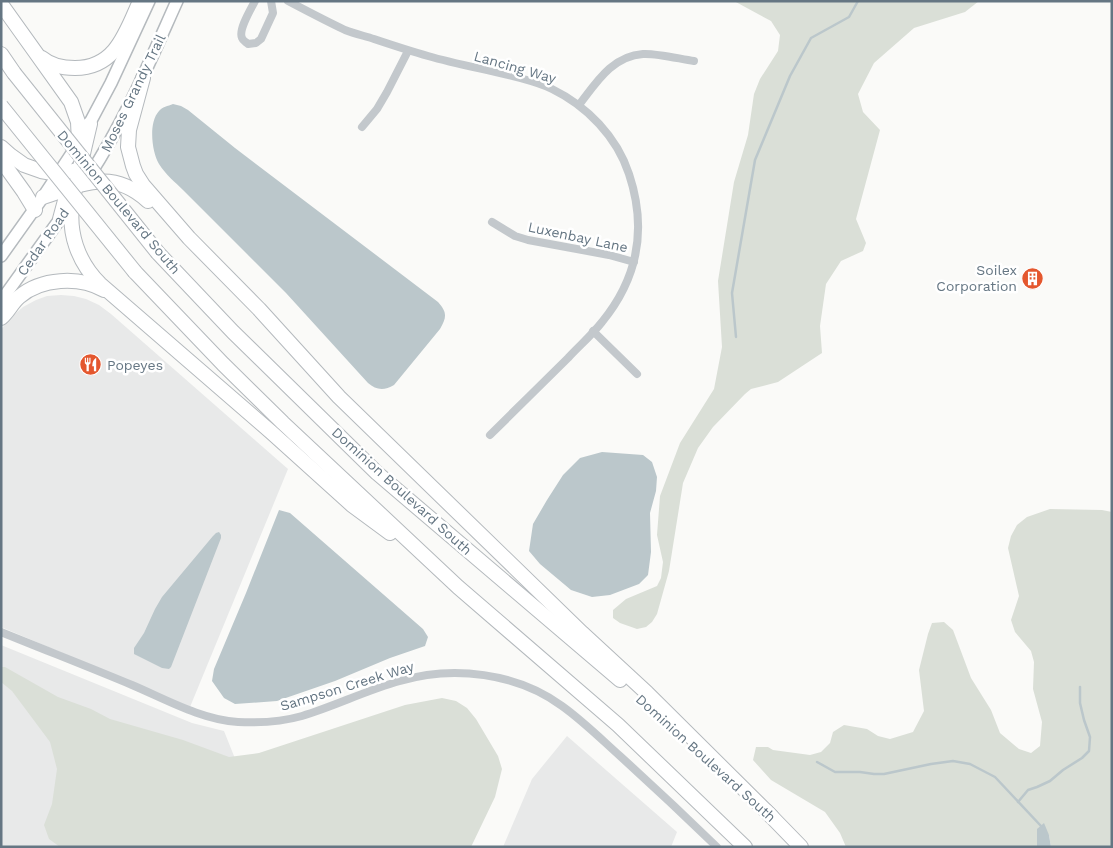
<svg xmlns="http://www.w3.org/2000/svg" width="1113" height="848" viewBox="0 0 1113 848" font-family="'Work Sans',sans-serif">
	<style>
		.built { fill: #e8e9e9 }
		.green { fill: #dadfd7 }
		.water { fill: #bbc7cb }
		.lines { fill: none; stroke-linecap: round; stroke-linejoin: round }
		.stream { stroke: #bbc7cb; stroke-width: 2.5 }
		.primary-casing { stroke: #b5babe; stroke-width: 14 }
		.highway-casing { stroke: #b4b9bd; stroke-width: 16 }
		.street { stroke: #c3c8cc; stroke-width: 8 }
		.primary { stroke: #fff; stroke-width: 11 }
		.highway { stroke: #fff; stroke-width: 14 }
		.highway-bridge-casing { stroke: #b4b9bd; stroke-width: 16; stroke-linecap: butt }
		.highway-bridge { stroke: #fff; stroke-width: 14 }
		.labels { text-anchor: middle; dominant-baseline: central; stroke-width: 5; stroke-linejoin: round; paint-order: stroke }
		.street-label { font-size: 14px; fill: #657683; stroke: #fff }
		.poi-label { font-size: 14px; fill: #657683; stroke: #fff; text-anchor: end }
	</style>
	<rect width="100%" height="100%" fill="#fafaf8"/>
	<g class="built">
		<path d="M61,295L74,296L86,299L99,305L111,314L288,469L190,707L1,627V330L8,320L23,307L36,300L47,296Z"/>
		<path d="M1,645L192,723L224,731L250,796L255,847H1Z"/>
		<path d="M567,736L677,832L671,847H503L532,779Z"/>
	</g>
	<g class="green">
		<path d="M734,1H979L965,12L914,28L874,63L858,94L863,112L880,130L856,219L866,243L863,251L841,261L826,284L820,326L822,353L778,382L751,389L745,394L713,427L698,448L683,483L669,571L657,614L652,622L646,627L637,629L620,623L613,618V610L626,599L657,586L661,578L663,562L657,535L660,496L680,443L714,389L722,347L718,281L734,182L748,135L754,94L760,79L778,51L780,35L771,21Z"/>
		<path d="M1050,509L1102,510L1112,512V847H1051L1049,835L1037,829V847H846L840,833L825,812L771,780L753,760L756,747H768L773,750L810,755L821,752L830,743L833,732L844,725L867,729L878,736L890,739L913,732L924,711L919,670L928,634L932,623L944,622L953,630L971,678L991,710L1000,733L1019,749L1031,753L1040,746L1042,722L1033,689L1034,662L1031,651L1015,632L1011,620L1019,596L1008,548L1011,536L1017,525L1027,517Z"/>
		<path d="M1,667H5L58,697L91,709L110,719L183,740L229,757L259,753L405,705L442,698L456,701L467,708L476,719L498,756L502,769L495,797L471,847H60L49,839L44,825L52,804L57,769L50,742L12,691L1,682Z"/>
	</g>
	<g class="water">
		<path d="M173,104L181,106L188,110L235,148L438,302C447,312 447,317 440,329L394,385C384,391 376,390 368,383L286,293L183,190C175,182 166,175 159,164C152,152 148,123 159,111C162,107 168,106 173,104Z"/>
		<path d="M602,452L643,455L652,462L657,477L656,491L650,513L651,552L648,575L639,584L610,595L592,597L571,590L540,564L529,551L533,524L547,500L563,475L580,458Z"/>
		<path d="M279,510L290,513L423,629L428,637L425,646L390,658L335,681L277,701L235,704L224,698L212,681L214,669L246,593Z"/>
		<path d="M219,532L221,535V538L171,667L169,669L162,668L134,654V648L144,633L155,609L162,597L213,536L216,533Z"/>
		<path d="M1044,823L1049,835L1051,847H1037V829Z"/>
	</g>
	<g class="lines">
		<g class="stream">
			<path d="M736,337L732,293L755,160L790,76L811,38L849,17L858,1"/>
			<path d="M817,762L835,772H860L874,774H884L931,764L953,761L970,764L995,777L1041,826"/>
			<path d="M1018,802L1028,790L1037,787L1050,781L1063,770L1082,758L1089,751L1090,737L1084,720L1080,703V687"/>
		</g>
		<defs>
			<g id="primary">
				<path d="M86,130L111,83L149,1"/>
				<path d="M89,176C125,121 150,61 177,1"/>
				<path d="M1,256L43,197L78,144"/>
				<path d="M1,301L65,212"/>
			</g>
			<g id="highway">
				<path d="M1,4L71,102L78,122L79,143L77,150"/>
				<path d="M1,54L14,73"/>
				<path d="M42,58C51,66 63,68 75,68C116,68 126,32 140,1"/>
				<path d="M143,78L129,130L128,147L133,166L136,174L143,185L189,238L259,309L339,397L582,633L647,693L772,817"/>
				<path d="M90,124C86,141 82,157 79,173C77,182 74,191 73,200C67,232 78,262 100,284L271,432L352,505L390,533"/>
				<path d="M1,147L10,155L24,165L41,171L58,174L87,168"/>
				<path d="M1,160L24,192L35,210"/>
				<path d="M43,197C83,184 112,168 148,201"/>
				<path d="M60,219L67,193"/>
				<path d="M158,253L233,332L377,473L620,680"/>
				<path d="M135,272L223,364L283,423L458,587L618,725L745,847"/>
				<path d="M1,318C8,312 12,303 19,297C41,278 79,276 104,290"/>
				<path d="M766,811L801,847"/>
			</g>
		</defs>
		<use href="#primary" class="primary-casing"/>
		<use href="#highway" class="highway-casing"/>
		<g class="street">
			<path d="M255,1C251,9 238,30 242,38C243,41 246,42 248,44L256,43L261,39L273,13L271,1"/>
			<path d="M288,1C307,11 326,21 345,30C355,34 365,36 374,39C392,45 410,51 428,56C459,65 490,70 520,78C531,81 542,84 552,89C587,106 617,137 629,174C647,228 638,278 602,322C592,335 579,346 568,358C542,384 516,409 490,435"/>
			<path d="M579,105C596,83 612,56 643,54C656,53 680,59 694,61"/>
			<path d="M362,127L377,109L387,92L408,51"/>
			<path d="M492,222L515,236L528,240L609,255L634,262"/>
			<path d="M593,331L637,374"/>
			<path d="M1,632C45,650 89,667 132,685C165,699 202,720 238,722C259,723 281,722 302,716C335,706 367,690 400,681C453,665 517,673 562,706C583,721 601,739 620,756C653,786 685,816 717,847"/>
		</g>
		<use href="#primary" class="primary"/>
		<use href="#highway" class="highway"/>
		<defs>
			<g id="highway-bridge">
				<path d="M14,73L158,253"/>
				<path d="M1,106L135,272"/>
			</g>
		</defs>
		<use href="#highway-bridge" class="highway-bridge-casing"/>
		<use href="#highway-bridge" class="highway-bridge"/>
	</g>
	<defs>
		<symbol id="building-disc" viewBox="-11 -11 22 22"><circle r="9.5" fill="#e4572e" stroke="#fff"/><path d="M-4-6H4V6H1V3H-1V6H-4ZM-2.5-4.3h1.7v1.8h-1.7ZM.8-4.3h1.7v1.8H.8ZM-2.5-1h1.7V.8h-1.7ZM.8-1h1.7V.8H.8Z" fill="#fff"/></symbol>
		<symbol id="restaurant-disc" viewBox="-11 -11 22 22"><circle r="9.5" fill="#e4572e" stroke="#fff"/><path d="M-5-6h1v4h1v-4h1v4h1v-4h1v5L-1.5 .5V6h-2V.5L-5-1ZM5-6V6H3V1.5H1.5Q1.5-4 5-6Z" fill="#fff"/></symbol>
	</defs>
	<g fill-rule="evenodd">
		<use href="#building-disc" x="1020" y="266" width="25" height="25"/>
		<use href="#restaurant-disc" x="78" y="352" width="25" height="25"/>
	</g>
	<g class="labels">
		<g class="street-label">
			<text transform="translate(515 67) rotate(16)">Lancing Way</text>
			<text transform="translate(133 93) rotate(-64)">Moses Grandy Trail</text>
			<text transform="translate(119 202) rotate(50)">Dominion Boulevard South</text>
			<text transform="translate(578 237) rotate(12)">Luxenbay Lane</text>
			<text transform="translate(43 242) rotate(-55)">Cedar Road</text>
			<text transform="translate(402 491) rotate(42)">Dominion Boulevard South</text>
			<text transform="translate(347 686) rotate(-17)">Sampson Creek Way</text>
			<text transform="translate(706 758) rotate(42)">Dominion Boulevard South</text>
		</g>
		<g class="poi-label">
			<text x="1017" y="270">Soilex<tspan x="1017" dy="16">Corporation</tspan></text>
			<text x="107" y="365" text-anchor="start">Popeyes</text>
		</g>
	</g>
	<rect width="1113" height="848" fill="none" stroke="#657683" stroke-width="5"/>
</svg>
